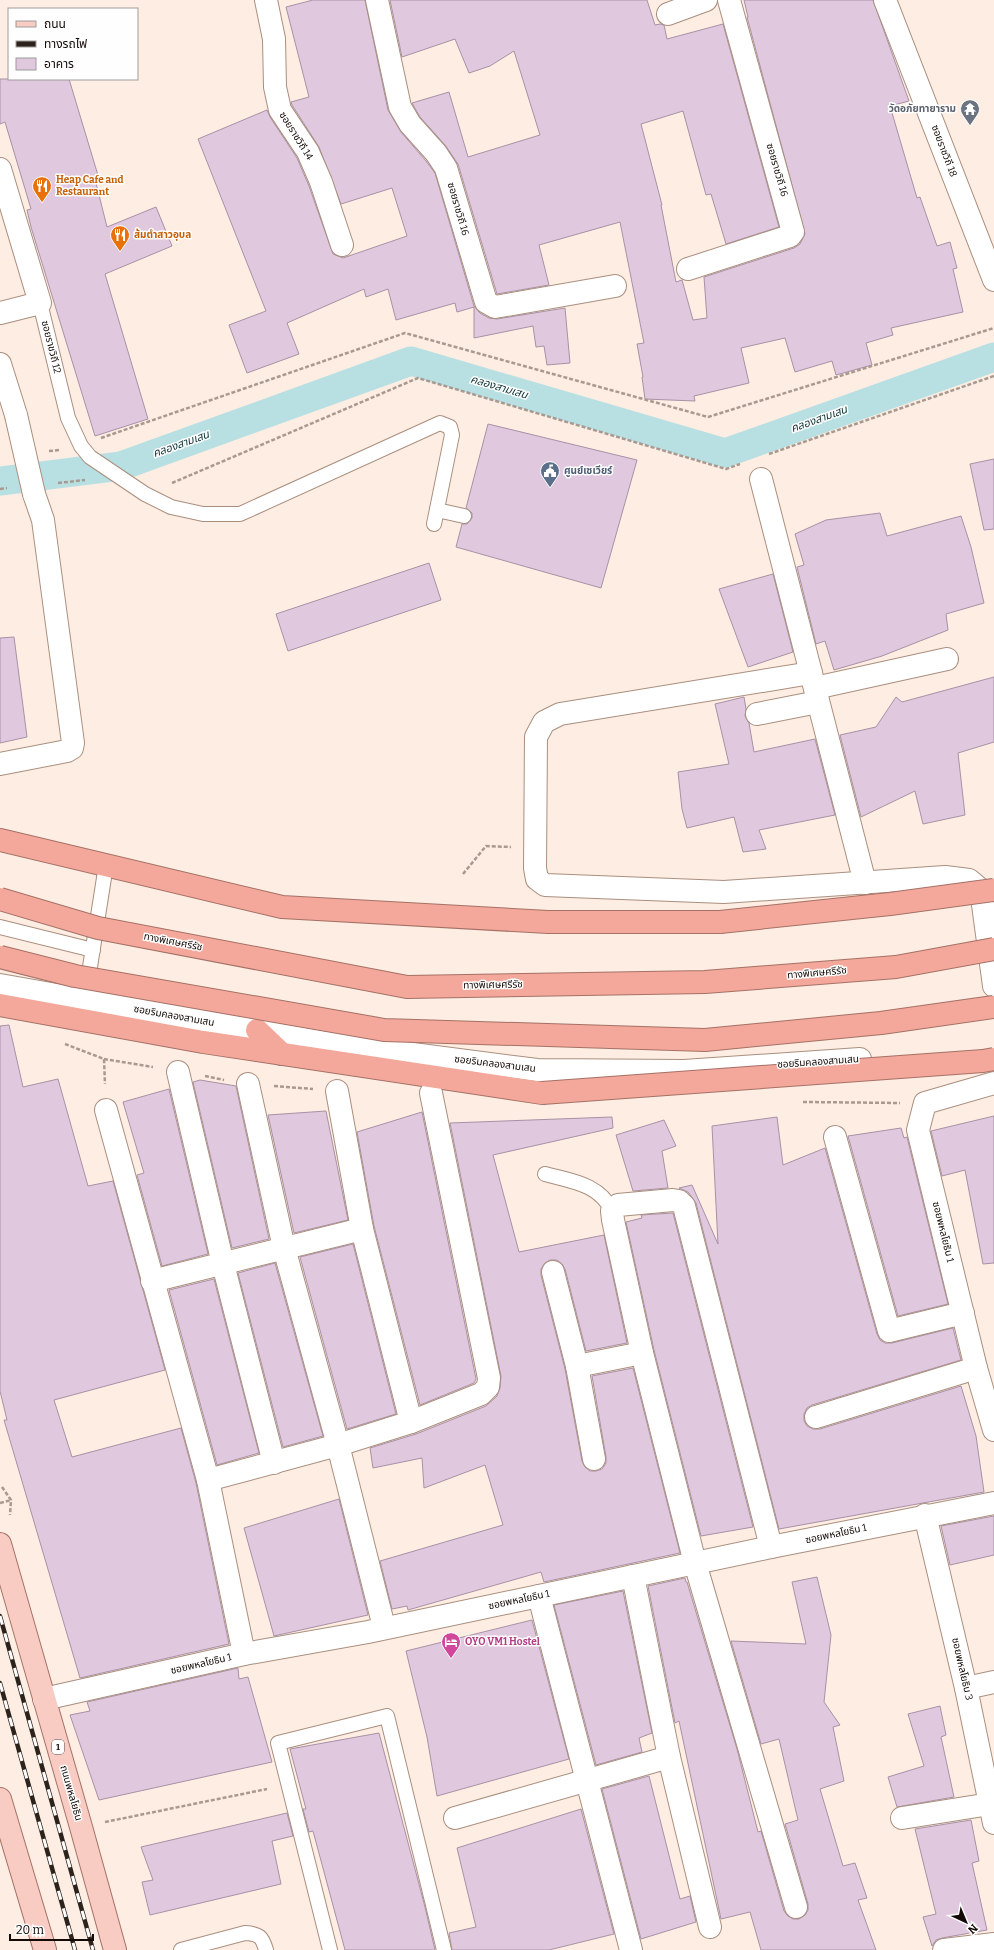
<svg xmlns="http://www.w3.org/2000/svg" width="994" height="1950" viewBox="0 0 994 1950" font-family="Bitter,'Noto Sans Thai',serif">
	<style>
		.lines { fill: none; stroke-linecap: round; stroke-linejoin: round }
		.canal { stroke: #b8e0e3; stroke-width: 29 }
		.building { fill: #e0c8de; stroke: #a891a6 }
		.service-casing { stroke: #aa8f7f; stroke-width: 16 }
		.minor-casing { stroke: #aa8f7f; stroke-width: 24 }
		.tertiary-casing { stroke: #aa8f7f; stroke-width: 24 }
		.primary-casing { stroke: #a57166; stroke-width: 24 }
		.motorway-casing { stroke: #a57166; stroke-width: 24 }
		.path { stroke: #a89a91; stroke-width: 2.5; stroke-dasharray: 4 2; stroke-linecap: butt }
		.service { stroke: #fff; stroke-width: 14 }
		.minor { stroke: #fff; stroke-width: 22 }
		.tertiary { stroke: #fff; stroke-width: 22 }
		.primary { stroke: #f8cbc3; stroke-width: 22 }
		.motorway { stroke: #f4a89b; stroke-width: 22 }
		.rail-casing { stroke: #2c231d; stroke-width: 4.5 }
		.rail { stroke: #fefefe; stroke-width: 3; stroke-dasharray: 9; stroke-linecap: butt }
		.minor-bridge-casing { stroke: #aa8f7f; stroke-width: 24; stroke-linecap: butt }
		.motorway-bridge-casing { stroke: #a57166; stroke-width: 24; stroke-linecap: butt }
		.minor-bridge { stroke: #fff; stroke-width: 22 }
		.motorway-bridge { stroke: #f4a89b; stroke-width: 22 }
		.labels { text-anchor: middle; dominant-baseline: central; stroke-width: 3; stroke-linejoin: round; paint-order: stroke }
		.shield { fill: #fefefe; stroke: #5a5350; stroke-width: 1 }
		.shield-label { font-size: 9px; font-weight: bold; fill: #130a05 }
		.worship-label { font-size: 10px; font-weight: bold; fill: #5b616d; stroke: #fefefe; text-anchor: end }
		.street-label { font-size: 10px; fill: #130a05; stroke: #fefefe }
		.food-label { font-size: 10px; font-weight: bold; fill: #c56008; stroke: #fefefe; text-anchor: start }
		.service-label { font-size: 10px; font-weight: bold; fill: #4e5e75; stroke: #fefefe; text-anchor: start }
		.hotel-label { font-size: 10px; font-weight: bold; fill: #b23c85; stroke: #fefefe; text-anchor: start }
		.water-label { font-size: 11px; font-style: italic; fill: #0a3134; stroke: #fefefe }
	</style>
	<rect width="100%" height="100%" fill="#feede2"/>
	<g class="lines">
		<path class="canal" d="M0,481L121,466L411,361L725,453L994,357"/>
	</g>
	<g class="building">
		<path d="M313,0H365L388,110L401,132L426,161L435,173L474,306L480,313L489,318L497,319L565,308L570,363L547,365L544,346L536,347L533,326L474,338V307L457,312L455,303L396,320L388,289L366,297L364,289L287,323L299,354L247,373L229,325L266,311L198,139L267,110L270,117L297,158L309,186L333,254L343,258L407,236L392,188L341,204L319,147L292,105L291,102L309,97L286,7Z"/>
		<path d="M390,0H647L655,25L660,24L664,25L667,39L723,24L779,227L726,244L711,194L706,195L683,111L641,124L662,205H661L676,282L682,280L693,320L707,318L704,277L794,248L800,244L805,234L747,17H748L744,0H873L909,101L890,106L917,198L920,197L937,246L950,242L957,268L953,269L963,312L891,328L893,335L866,343L872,365L836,375L832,361L795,372L785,338L741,348L749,383L694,396L695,401L645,399L642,377H643L637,344L644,343L620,222L539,245L549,285L497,294L458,164L445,145L420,117L412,103L449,92L468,157L540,135L514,51L490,66L469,73L455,39L402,57Z"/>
		<path d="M0,79H69L100,182L96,183L107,227L156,207L172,246L105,274L148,419L95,436L31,227L27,210L31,209L5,122L0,124Z"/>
		<path d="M488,424L637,460L601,588L456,547L462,524H467L472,518V513L466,508Z"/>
		<path d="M994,459V529L984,530L970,464Z"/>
		<path d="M880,513L887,536L961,516L971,547L984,603L946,614L948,630L882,656L834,670L825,641L816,644L797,567L804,565L795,534L826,520Z"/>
		<path d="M429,563L441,600L288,651L276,614Z"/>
		<path d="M773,574L793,652L748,667L719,589Z"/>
		<path d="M14,637L27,737L0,743V638Z"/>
		<path d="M994,677V742L958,753L965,815L923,824L915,791L861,817L840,735L876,727L896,697L902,702Z"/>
		<path d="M744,697L746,709L745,716L749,723L754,752L815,739L835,815L759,830L766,849L743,852L734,817L687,828L682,809L678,772L729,764L715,704Z"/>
		<path d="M9,1025L23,1087L58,1079L88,1186L113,1181L165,1370L54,1400L72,1457L181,1428L196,1483L229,1644L80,1678L4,1420H7L0,1391V1026Z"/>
		<path d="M200,1080L236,1086L269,1239L232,1248L193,1082Z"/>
		<path d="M169,1089L208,1254L162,1266L137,1175L144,1173L123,1102Z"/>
		<path d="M326,1111L348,1220L294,1233L268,1115Z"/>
		<path d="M422,1112L476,1379L474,1383L420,1405L374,1226L357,1132Z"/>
		<path d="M994,1116V1263L983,1264L965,1170L942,1176L931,1131Z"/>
		<path d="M612,1117L613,1128L493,1155L519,1252L604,1235L627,1343L586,1351L565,1269L562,1264L557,1260H550L545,1263L541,1269V1275L565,1369L582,1461L585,1467L590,1471H596L602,1469L606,1463V1457L592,1376L633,1368L680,1553L544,1582L541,1572L408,1610L407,1606L392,1609L380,1561L503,1525L485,1465L424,1488L422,1458L373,1468L370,1448L416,1434L486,1406L497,1396L500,1388L501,1376L450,1123Z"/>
		<path d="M777,1117L783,1165L825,1148L877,1334L880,1340L885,1343H892L953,1328L961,1360L812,1405L807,1408L804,1414V1421L807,1426L813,1429H820L961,1386L976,1436L984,1492L779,1529L696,1203L688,1192L679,1188L692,1185L718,1244L712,1126Z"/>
		<path d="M664,1120L676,1146L662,1151L668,1188L633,1191L616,1135Z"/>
		<path d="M901,1128L904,1138L907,1137L948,1304L898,1316L848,1136Z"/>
		<path d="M673,1213L753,1527L701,1536L654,1350L626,1222L642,1218L641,1215Z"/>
		<path d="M353,1244L396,1414L347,1429L300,1257Z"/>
		<path d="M275,1263L323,1436L283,1447L238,1273Z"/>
		<path d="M214,1279L259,1453L217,1465L169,1290Z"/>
		<path d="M339,1499L368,1615L274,1636L244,1528Z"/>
		<path d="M994,1516V1555L950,1565L941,1526Z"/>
		<path d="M817,1577L831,1635L824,1702L840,1725L833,1727L844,1781L820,1789L843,1866L855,1863L867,1898L858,1900L876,1950H761L750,1912L721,1919L679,1721L675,1723L648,1586L685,1578L686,1582H687L737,1749L758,1832L761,1831L784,1911L788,1916L793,1919H799L805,1915L808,1910V1904L785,1824L798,1820L779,1739L761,1744L731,1641L806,1644L792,1582Z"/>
		<path d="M623,1591L652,1733L639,1738L642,1752L596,1765L554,1605Z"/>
		<path d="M532,1620L569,1759L437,1796L427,1737L406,1651Z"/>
		<path d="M238,1668L239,1679L248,1677L272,1762L99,1800L70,1715L90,1711L87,1702Z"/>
		<path d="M940,1706L946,1735L941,1737L954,1797L897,1807L888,1777L924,1766L908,1714Z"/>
		<path d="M379,1733L425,1907L435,1950H345L313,1831L309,1832L303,1809H306L290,1749Z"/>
		<path d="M649,1776L680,1899L690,1896L696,1922L641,1939L602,1789Z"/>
		<path d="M581,1809L614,1934L549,1950H452L449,1933L476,1927L457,1848Z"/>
		<path d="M287,1813L293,1836L272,1841L281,1884L150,1915L142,1882L153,1880L141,1847Z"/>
		<path d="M971,1820L979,1861L972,1863L987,1930L942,1938L936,1940L932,1946L923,1917L936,1914L915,1829Z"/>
	</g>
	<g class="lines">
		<defs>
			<g id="service">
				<path d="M40,303L68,418L81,446L90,457L145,494L171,507L203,514H240L440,423L450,427L452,435L434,524"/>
				<path d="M437,510L464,516"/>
				<path d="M0,927L93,950"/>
				<path d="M87,986L106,865"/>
				<path d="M545,1174C571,1181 600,1184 612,1211"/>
				<path d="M181,1950L245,1933C259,1934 262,1936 266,1950"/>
				<path d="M330,1950L278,1743L387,1716L444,1950"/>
			</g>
			<g id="minor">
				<path d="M266,0L274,39L275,87L280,110L308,152L321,182L342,245"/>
				<path d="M377,0L400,107L410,124L436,153L446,168L486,302L495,307L615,286"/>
				<path d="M885,0L994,280"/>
				<path d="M668,14L706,0"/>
				<path d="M0,169L40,303L0,313"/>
				<path d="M688,269L790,236L793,232L729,0"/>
				<path d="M0,364L16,415"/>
				<path d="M761,479L865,883"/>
				<path d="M811,673L560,714L544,722L536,737L535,868L537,879L545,885L724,892L945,877L969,880L981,890L994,986"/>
				<path d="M815,688L947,659"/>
				<path d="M757,714L818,702"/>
				<path d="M0,764L67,751L72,748L73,743L43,520L34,494"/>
				<path d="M178,1072L223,1264L274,1463"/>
				<path d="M994,1083L925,1103L918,1130L976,1368L994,1430"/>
				<path d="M248,1084L284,1248L338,1445L384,1627"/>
				<path d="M337,1091L362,1229L411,1422"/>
				<path d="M106,1110L208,1480L244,1654"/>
				<path d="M835,1137L889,1331L963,1313"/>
				<path d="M553,1272L577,1366L594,1459"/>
				<path d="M152,1281L362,1229"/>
				<path d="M577,1366L642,1353"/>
				<path d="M816,1417L976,1368"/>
				<path d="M208,1480L338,1445L411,1422L481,1394L488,1387L489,1378L431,1093"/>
				<path d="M925,1515L966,1688L994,1823"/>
				<path d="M771,1547L684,1206L679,1201L673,1200L618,1205L612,1211L613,1220L642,1353L695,1563L796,1907"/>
				<path d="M633,1576L669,1757L710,1927"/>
				<path d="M539,1596L631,1950"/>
				<path d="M966,1688L994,1682"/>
				<path d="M44,1699L244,1654L368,1632L771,1547L994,1503"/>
				<path d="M455,1818L669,1757"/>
				<path d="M902,1818L990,1804"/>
				<path d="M944,1950L994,1944"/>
			</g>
			<path id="tertiary" d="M0,985L328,1043L537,1070L684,1071L860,1059"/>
			<g id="primary">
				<path d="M0,1544L81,1827L115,1950"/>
				<path d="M0,1799L45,1950"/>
			</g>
			<g id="motorway">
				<path d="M0,840L282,907L548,922H720"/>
				<path d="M0,1005L203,1042L542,1093"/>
				<path d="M257,1030L282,1054"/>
			</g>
		</defs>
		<use href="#service" class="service-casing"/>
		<use href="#minor" class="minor-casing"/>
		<use href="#tertiary" class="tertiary-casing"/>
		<use href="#primary" class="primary-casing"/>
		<use href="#motorway" class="motorway-casing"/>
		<g class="path">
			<path d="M101,438L405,333L708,417L994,328"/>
			<path d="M49,451L60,450"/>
			<path d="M769,454L994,376"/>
			<path d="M58,483L85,480"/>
			<path d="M172,483L418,378L726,469L740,464"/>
			<path d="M0,489L7,488"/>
			<path d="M463,874L486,846L511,847"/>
			<path d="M65,1044L104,1059L105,1084"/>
			<path d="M104,1059L153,1067"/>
			<path d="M205,1076L224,1080"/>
			<path d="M274,1086L313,1089"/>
			<path d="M803,1102L900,1103"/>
			<path d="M2,1487L11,1500L10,1515"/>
			<path d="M0,1503L11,1500"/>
			<path d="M105,1822L267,1789"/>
		</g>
		<use href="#service" class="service"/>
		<use href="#minor" class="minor"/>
		<use href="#tertiary" class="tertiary"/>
		<use href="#primary" class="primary"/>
		<use href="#motorway" class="motorway"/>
		<defs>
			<g id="rail">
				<path d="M0,1616L93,1950"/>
				<path d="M0,1683L75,1950"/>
			</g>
		</defs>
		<use href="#rail" class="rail-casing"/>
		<use href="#rail" class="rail"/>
		<defs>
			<path id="minor-bridge" d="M16,415L34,494"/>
			<g id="motorway-bridge">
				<path d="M0,899L98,928L407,987L705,982L896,967L994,949"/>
				<path d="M720,922L890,904L994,890"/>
				<path d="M0,957L75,976L384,1030L705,1040L881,1023L994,1007"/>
				<path d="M542,1093L983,1061L994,1059"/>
			</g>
		</defs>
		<use href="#minor-bridge" class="minor-bridge-casing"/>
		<use href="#motorway-bridge" class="motorway-bridge-casing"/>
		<use href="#minor-bridge" class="minor-bridge"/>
		<use href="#motorway-bridge" class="motorway-bridge"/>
	</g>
	<defs>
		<symbol id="temple-pin" viewBox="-11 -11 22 30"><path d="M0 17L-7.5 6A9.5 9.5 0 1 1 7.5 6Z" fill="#6b7280" stroke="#fefefe"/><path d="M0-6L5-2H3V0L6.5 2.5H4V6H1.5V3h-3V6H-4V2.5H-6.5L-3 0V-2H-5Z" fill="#fff"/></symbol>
		<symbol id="restaurant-pin" viewBox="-11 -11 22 30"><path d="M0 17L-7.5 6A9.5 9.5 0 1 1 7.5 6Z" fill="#e8710a" stroke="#fefefe"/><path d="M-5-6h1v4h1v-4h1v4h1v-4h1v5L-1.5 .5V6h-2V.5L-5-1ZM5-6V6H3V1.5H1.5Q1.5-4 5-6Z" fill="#fff"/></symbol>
		<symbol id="civic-pin" viewBox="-11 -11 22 30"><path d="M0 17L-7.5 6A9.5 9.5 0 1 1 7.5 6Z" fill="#5c6f8a" stroke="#fefefe"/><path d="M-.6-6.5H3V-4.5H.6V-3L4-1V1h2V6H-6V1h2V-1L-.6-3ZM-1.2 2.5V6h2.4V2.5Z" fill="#fff"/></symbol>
		<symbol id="hotel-pin" viewBox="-11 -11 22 30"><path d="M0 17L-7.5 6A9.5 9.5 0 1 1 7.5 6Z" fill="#d1479c" stroke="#fefefe"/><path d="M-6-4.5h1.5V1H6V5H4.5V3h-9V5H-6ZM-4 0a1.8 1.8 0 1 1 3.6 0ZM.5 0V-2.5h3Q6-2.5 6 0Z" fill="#fff"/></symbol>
	</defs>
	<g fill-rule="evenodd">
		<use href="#temple-pin" x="959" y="98" width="22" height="30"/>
		<use href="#restaurant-pin" x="31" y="175" width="22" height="30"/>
		<use href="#restaurant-pin" x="109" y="224" width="22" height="30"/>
		<use href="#civic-pin" x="539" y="460" width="22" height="30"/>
		<use href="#hotel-pin" x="440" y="1631" width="22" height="30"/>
	</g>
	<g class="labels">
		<rect class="shield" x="52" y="1740" width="12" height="14" rx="3"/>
		<g class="shield-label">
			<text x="58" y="1747">1</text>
		</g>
		<g class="worship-label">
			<text x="956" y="109">วัดอภัยทายาราม</text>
		</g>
		<g class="street-label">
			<text transform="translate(296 136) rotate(58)">ซอยราชวิถี 14</text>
			<text transform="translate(944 151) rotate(69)">ซอยราชวิถี 18</text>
			<text transform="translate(777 170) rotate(74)">ซอยราชวิถี 16</text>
			<text transform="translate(458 209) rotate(74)">ซอยราชวิถี 16</text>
			<text transform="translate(51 347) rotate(76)">ซอยราชวิถี 12</text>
			<text transform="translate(173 942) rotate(11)">ทางพิเศษศรีรัช</text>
			<text transform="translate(817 973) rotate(-5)">ทางพิเศษศรีรัช</text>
			<text transform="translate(493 985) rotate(-1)">ทางพิเศษศรีรัช</text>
			<text transform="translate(174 1016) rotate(10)">ซอยริมคลองสามเสน</text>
			<text transform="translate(818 1062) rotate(-4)">ซอยริมคลองสามเสน</text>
			<text transform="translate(495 1064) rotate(7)">ซอยริมคลองสามเสน</text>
			<text transform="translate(943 1232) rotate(76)">ซอยพหลโยธิน 1</text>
			<text transform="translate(836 1534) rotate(-12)">ซอยพหลโยธิน 1</text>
			<text transform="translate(519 1600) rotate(-12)">ซอยพหลโยธิน 1</text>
			<text transform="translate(201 1664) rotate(-13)">ซอยพหลโยธิน 1</text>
			<text transform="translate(962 1669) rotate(77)">ซอยพหลโยธิน 3</text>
			<text transform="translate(71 1793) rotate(74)">ถนนพหลโยธิน</text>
		</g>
		<g class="food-label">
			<text x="56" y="180">Heap Cafe and<tspan x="56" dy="12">Restaurant</tspan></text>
			<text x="134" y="235">ส้มตำสาวอุบล</text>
		</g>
		<g class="service-label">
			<text x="564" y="471">ศูนย์เซเวียร์</text>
		</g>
		<g class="hotel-label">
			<text x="465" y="1642">OYO VM1 Hostel</text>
		</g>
		<g class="water-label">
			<text transform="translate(499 387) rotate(16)">คลองสามเสน</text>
			<text transform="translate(819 419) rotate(-20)">คลองสามเสน</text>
			<text transform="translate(181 444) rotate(-20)">คลองสามเสน</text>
		</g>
	</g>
	<rect x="8" y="8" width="130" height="72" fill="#fefefe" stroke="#a09c9a"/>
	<rect x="16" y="21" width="20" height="6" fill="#f8cbc3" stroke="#a09c9a"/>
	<text x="44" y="28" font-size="12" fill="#130a05">ถนน</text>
	<rect x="16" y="41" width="20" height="6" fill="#2c231d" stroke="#a09c9a"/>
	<text x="44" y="48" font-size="12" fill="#130a05">ทางรถไฟ</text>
	<rect x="16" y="58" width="20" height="12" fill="#e0c8de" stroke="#a09c9a"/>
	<text x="44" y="68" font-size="12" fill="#130a05">อาคาร</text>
	<g transform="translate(966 1922) rotate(136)" stroke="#fefefe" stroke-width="3" paint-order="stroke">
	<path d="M0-3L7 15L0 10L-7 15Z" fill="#130a05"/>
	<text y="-6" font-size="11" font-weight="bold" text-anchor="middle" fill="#130a05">N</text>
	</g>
	<path d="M10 1934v6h83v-6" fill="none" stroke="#130a05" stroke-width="2"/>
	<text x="16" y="1934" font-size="12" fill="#130a05" stroke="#fefefe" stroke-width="3" paint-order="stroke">20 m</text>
</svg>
